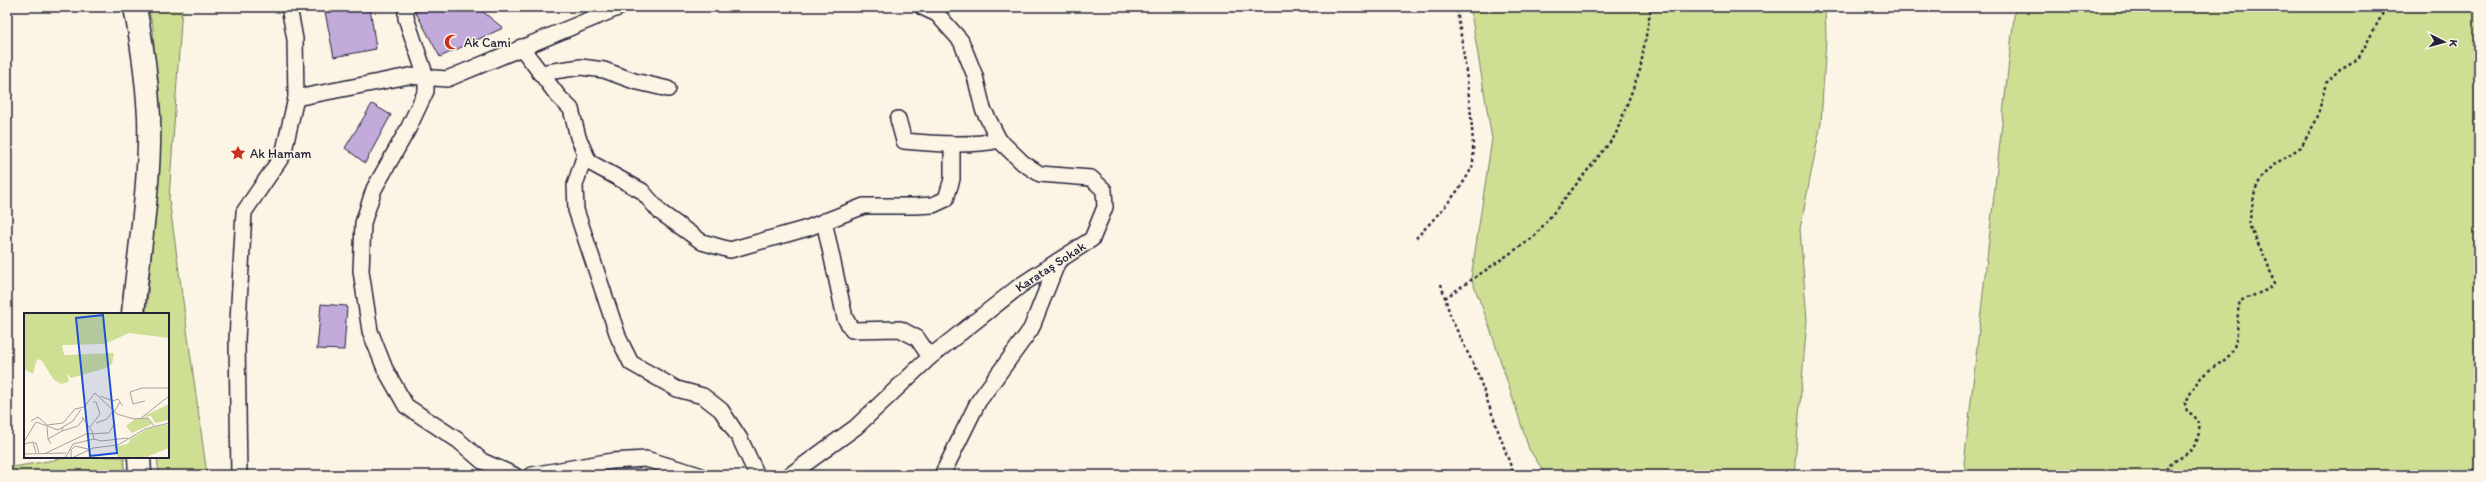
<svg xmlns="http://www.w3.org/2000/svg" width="2486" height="482" viewBox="0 0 2486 482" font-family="Itim,sans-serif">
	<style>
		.green { fill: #cedf93; stroke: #788067 }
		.building { fill: #c2abda; stroke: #22223b }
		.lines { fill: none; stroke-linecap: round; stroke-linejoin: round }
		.minor-casing { stroke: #22223b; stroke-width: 18 }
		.secondary-casing { stroke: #22223b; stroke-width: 25 }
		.path { stroke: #22223b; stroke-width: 2.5; stroke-dasharray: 3 3; stroke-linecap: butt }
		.minor { stroke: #fcf5e5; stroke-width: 15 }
		.secondary { stroke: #fcf5e5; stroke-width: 22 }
		.labels { text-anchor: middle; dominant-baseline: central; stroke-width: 3; stroke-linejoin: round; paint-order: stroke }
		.poi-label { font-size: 13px; fill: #22223b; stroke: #fcf5e5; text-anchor: start }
		.street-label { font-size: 13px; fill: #22223b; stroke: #fcf5e5 }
		.inset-road { fill: none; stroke: #a5a1a1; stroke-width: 1 }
		.view { fill: #1d4ed8; fill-opacity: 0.15; stroke: #1d4ed8; stroke-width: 2 }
		.inset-edge { fill: none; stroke: #22223b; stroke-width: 2 }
	</style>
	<rect width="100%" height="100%" fill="#fcf5e5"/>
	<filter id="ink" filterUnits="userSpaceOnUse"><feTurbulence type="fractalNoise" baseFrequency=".025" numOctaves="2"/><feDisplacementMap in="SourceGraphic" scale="8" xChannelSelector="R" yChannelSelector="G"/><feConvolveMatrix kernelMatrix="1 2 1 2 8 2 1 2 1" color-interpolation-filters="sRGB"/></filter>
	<g filter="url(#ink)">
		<g class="green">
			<path d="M148,7H182L169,199L207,475H159L157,457H168V314H146L160,162L153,28Z"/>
			<path d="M1470,7H1825L1826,38L1821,123L1800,229L1807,320L1794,475H1546L1529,449L1489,325L1471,278L1492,139Z"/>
			<path d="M2015,7H2479V475H1967L1964,464Z"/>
			<path d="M72,457H124L125,475H7V468Z"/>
		</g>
		<g class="building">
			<path d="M324,7H370L376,49L334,57Z"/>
			<path d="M415,7H477L503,28L440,57L415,11Z"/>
			<path d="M372,104L391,115L365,163L345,148Z"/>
			<path d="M321,304L347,306L344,350L317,349Z"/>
		</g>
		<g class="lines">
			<defs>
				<g id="minor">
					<path d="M406,7V18L426,77V91L408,129L374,189L363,223L361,271L370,331L385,369L406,406L459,441L482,461L514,475"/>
					<path d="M521,47L558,96L571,109L578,137L589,162L642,191L660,212L702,242L730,250L808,228L864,206H915L933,205L946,199L952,179V144"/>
					<path d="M540,73L581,67L604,70L634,81L668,89"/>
					<path d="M296,98L409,76L447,79L620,7"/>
					<path d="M898,119L904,141C933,144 971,147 999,140"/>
					<path d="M585,154L575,185L576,210L619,339L631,363L677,389L703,396L721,410L740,439L757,475"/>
					<path d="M824,221L845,318L852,330L900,329L917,338L930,357"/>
					<path d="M239,475L237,340L244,212L283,155L296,98L295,39L289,7"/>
					<path d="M532,475L612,461L646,459L699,475"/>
					<path id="s1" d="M790,475L856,427L930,357L1021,285L1092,239L1105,207L1104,190L1091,178L1040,174L1023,163L999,140L983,109L975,76L961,41L937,14L922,7"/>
					<path d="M942,475L978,402L1031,329L1058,261"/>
				</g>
				<g id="secondary">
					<path d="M133,314C139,249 151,181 149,116C147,79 142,43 135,7"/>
					<path d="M139,457L140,475"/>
				</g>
			</defs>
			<use href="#minor" class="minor-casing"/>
			<use href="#secondary" class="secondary-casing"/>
			<g class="path">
				<path d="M1416,238C1434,219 1461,191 1472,167C1478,153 1461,27 1456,7"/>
				<path d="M1441,284L1451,318L1477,372L1514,475"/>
				<path d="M1445,298L1534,237L1615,136L1640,70L1651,7"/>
				<path d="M2163,475C2172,454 2196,460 2199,431C2201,420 2194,416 2187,411L2185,404C2191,392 2197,380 2207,372C2219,362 2230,361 2235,344C2239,331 2236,315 2240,301L2269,289L2274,283L2267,262L2249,225L2255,190L2261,178L2275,164L2301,147L2317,119L2326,83L2340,69L2358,59L2382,15L2383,7"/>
			</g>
			<use href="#minor" class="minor"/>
			<use href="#secondary" class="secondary"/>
		</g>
	</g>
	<defs>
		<symbol id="mosque-bare" viewBox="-9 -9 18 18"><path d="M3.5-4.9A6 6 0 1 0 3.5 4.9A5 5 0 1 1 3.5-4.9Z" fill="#c8321e" stroke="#fcf5e5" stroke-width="2.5" paint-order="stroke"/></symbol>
		<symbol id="sight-bare" viewBox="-9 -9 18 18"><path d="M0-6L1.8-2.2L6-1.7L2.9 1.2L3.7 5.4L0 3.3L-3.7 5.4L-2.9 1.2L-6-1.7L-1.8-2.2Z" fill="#c8321e" stroke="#fcf5e5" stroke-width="2.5" paint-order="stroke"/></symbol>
	</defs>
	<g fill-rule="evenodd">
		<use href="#mosque-bare" x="441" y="31" width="22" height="22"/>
		<use href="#sight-bare" x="227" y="142" width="22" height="22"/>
	</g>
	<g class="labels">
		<g class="poi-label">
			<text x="464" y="42">Ak Cami</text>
			<text x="250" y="153">Ak Hamam</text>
		</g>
		<g class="street-label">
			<text stroke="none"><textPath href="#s1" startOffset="334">Karataş Sokak</textPath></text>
		</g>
	</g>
	<g transform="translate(24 313)">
		<rect width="145" height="145" fill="#fcf5e5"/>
		<path d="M0,0H145V25L105,20L81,31L38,32L40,42L90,40L88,51L82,55L47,65L43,60L45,68L38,71L30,67L18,48L14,46L12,49L9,61L0,56ZM145,91V107L131,110L127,103L118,104ZM124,105L128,111L108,120L102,113L111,106ZM145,111V135L120,145H94L91,134L103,131L106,129L105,127L123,116Z" fill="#cedf93"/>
		<path class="inset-road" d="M76,83L89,88L94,86L99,93M121,88L109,91L106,79L118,75H145M58,104L68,118L70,126M117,105L145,83M7,108L14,104L23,112L39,110L51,96L60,94L71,80L93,101L110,106L124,105L130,113M72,110L83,106L89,98M23,114L24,126L27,131M66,114L76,101L72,89H69M38,118L54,113L60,105M24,126L38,118L39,114M0,129L12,109L34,117L49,108L57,96M9,130H12L15,140M0,131L9,129L12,140M0,141L42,140M20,141L62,121L85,120L90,111L89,101L96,89M41,145L49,131L70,126L77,128L104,125M47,145V137L51,133L64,136M48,145L69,135L94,132L121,116L145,110"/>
		<path class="view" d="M79,2L93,140L66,143L52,5Z"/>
		<rect width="145" height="145" class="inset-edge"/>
	</g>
	<rect width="2486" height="482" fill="none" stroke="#fcf5e5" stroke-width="24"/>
	<rect x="12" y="12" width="2462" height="458" fill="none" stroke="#22223b" stroke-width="1.5" filter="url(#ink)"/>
	<g transform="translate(2444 42) rotate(96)" stroke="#fcf5e5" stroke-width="3" paint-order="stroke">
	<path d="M0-3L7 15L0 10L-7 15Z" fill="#22223b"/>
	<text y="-6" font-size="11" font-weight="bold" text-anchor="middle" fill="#22223b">K</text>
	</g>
</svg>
